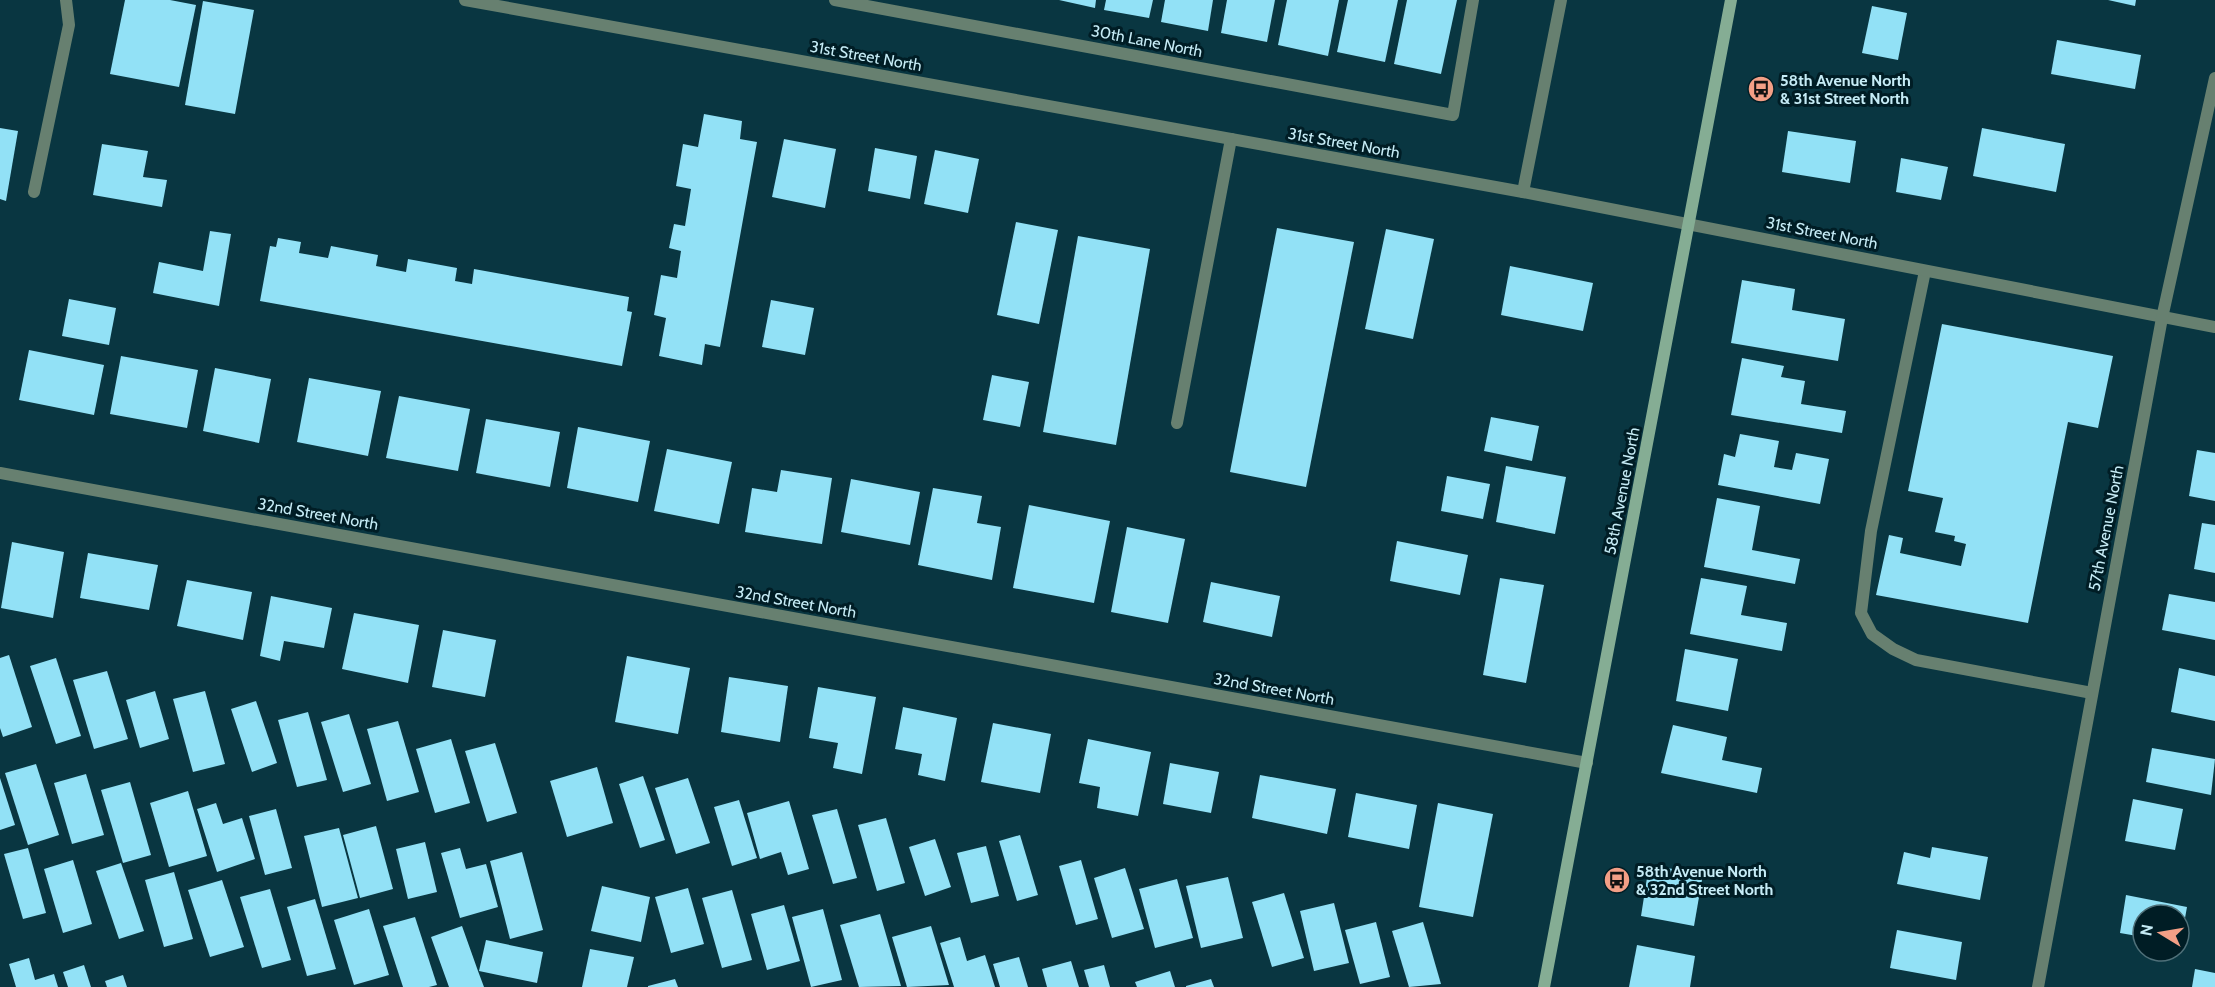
<svg xmlns="http://www.w3.org/2000/svg" width="2215" height="987" viewBox="0 0 2215 987" font-family="Cabin,sans-serif">
	<style>
		.building { fill: #92e1f6 }
		.lines { fill: none; stroke-linecap: round; stroke-linejoin: round }
		.lane { stroke: #678070; stroke-width: 12 }
		.street { stroke: #678070; stroke-width: 12 }
		.secondary { stroke: #85ad94; stroke-width: 12 }
		.labels { text-anchor: middle; dominant-baseline: central; stroke-width: 6; stroke-linejoin: round; paint-order: stroke }
		.street-label { font-size: 16px; fill: #c6ecf6; stroke: #001d25 }
		.poi-label { font-size: 16px; font-weight: bold; fill: #c6ecf6; stroke: #001d25; text-anchor: start }
	</style>
	<rect width="100%" height="100%" fill="#093641"/>
	<g class="building">
		<path d="M125,0H170L196,5L179,87L110,74Z"/>
		<path d="M1059,0H1096L1095,8Z"/>
		<path d="M1106,0H1153L1149,18L1104,10Z"/>
		<path d="M1165,0H1213L1208,31L1161,22Z"/>
		<path d="M1227,0H1275L1267,42L1221,33Z"/>
		<path d="M1287,0H1339L1328,56L1278,45Z"/>
		<path d="M1348,0H1398L1385,62L1337,52Z"/>
		<path d="M1407,0H1457L1441,74L1394,64Z"/>
		<path d="M2108,0H2136L2135,6Z"/>
		<path d="M203,1L254,10L235,114L185,105Z"/>
		<path d="M1872,6L1907,13L1898,60L1862,53Z"/>
		<path d="M2057,40L2141,55L2135,89L2051,74Z"/>
		<path d="M704,114L742,121L740,139L757,142L720,347L705,344L702,365L659,356L666,318L654,315L661,275L677,278L681,251L669,248L674,224L685,226L691,189L676,186L683,144L698,147Z"/>
		<path d="M0,128L18,131L6,201L0,199Z"/>
		<path d="M1982,128L2065,144L2056,192L1973,176Z"/>
		<path d="M1788,131L1856,141L1850,183L1782,172Z"/>
		<path d="M784,139L836,149L825,208L772,197Z"/>
		<path d="M102,144L148,151L143,177L167,180L162,207L93,195Z"/>
		<path d="M875,148L917,156L910,199L868,191Z"/>
		<path d="M935,150L979,159L968,213L924,204Z"/>
		<path d="M1901,158L1948,167L1941,200L1896,192Z"/>
		<path d="M1016,222L1058,230L1039,324L997,315Z"/>
		<path d="M1277,228L1354,242L1306,487L1230,472Z"/>
		<path d="M1386,229L1434,239L1413,339L1365,329Z"/>
		<path d="M210,231L231,234L219,306L153,293L159,262L203,271Z"/>
		<path d="M1078,236L1150,249L1116,445L1043,432Z"/>
		<path d="M278,238L301,242L299,253L328,258L331,246L378,255L376,266L406,272L408,259L457,268L455,281L472,284L474,269L629,297L627,311L632,312L622,366L260,301L270,246L276,247Z"/>
		<path d="M1510,266L1593,283L1583,331L1501,315Z"/>
		<path d="M1742,280L1795,289L1792,310L1845,319L1838,361L1731,343Z"/>
		<path d="M69,299L116,308L109,345L62,336Z"/>
		<path d="M771,300L814,308L805,355L762,347Z"/>
		<path d="M1942,324L2113,356L2098,428L2068,422L2028,623L1876,595L1889,535L1903,538L1900,553L1961,566L1966,544L1954,541L1955,536L1935,532L1943,498L1908,491Z"/>
		<path d="M29,350L104,365L94,415L19,400Z"/>
		<path d="M121,356L198,370L187,428L110,414Z"/>
		<path d="M1742,358L1784,366L1781,377L1805,381L1801,404L1846,411L1842,433L1731,415Z"/>
		<path d="M215,368L271,379L259,443L203,431Z"/>
		<path d="M992,375L1029,382L1020,427L983,420Z"/>
		<path d="M309,378L381,391L368,456L297,442Z"/>
		<path d="M399,396L470,409L458,471L386,458Z"/>
		<path d="M1491,417L1539,426L1532,461L1484,451Z"/>
		<path d="M486,419L560,432L550,487L476,473Z"/>
		<path d="M578,427L650,441L638,502L567,488Z"/>
		<path d="M1740,434L1779,441L1774,467L1792,470L1796,453L1829,459L1820,504L1718,485L1724,454L1735,457Z"/>
		<path d="M667,449L732,462L719,524L654,511Z"/>
		<path d="M2197,450L2215,453V501L2189,496Z"/>
		<path d="M1506,466L1566,477L1555,534L1496,522Z"/>
		<path d="M781,470L832,478L822,544L745,532L752,488L777,492Z"/>
		<path d="M1447,476L1490,484L1483,519L1441,511Z"/>
		<path d="M851,479L920,492L910,545L841,532Z"/>
		<path d="M933,488L982,496L977,523L1001,527L992,580L918,565Z"/>
		<path d="M1717,498L1760,506L1752,550L1800,559L1795,584L1704,567Z"/>
		<path d="M1029,505L1110,521L1094,603L1013,588Z"/>
		<path d="M2202,523L2215,525V573L2194,569Z"/>
		<path d="M1127,527L1185,539L1168,623L1111,612Z"/>
		<path d="M1397,541L1468,555L1460,595L1390,581Z"/>
		<path d="M12,542L64,552L53,618L1,608Z"/>
		<path d="M88,553L158,565L149,610L80,598Z"/>
		<path d="M1500,578L1544,585L1526,683L1483,675Z"/>
		<path d="M1701,578L1747,586L1741,615L1787,623L1782,651L1690,634Z"/>
		<path d="M187,580L252,592L243,640L177,626Z"/>
		<path d="M1211,582L1280,596L1272,637L1203,622Z"/>
		<path d="M2169,594L2215,602V640L2162,630Z"/>
		<path d="M271,596L332,608L324,648L284,641L280,661L260,656Z"/>
		<path d="M354,613L419,625L408,683L342,669Z"/>
		<path d="M443,630L496,640L485,697L432,687Z"/>
		<path d="M1685,649L1738,659L1728,711L1676,701Z"/>
		<path d="M9,655L32,727L3,737L0,728V658Z"/>
		<path d="M627,656L690,668L678,734L615,722Z"/>
		<path d="M56,658L81,736L56,744L30,666Z"/>
		<path d="M2179,668L2215,676V721L2171,712Z"/>
		<path d="M107,671L128,739L94,749L73,680Z"/>
		<path d="M729,677L788,686L780,742L721,732Z"/>
		<path d="M818,687L876,697L862,774L833,768L838,743L809,738Z"/>
		<path d="M155,691L169,739L140,748L126,700Z"/>
		<path d="M205,691L225,764L193,772L173,699Z"/>
		<path d="M256,701L277,763L252,772L231,709Z"/>
		<path d="M903,707L957,718L945,781L918,775L922,754L895,749Z"/>
		<path d="M308,712L327,780L297,787L278,720Z"/>
		<path d="M349,714L371,784L343,792L321,722Z"/>
		<path d="M398,721L419,792L387,801L367,729Z"/>
		<path d="M993,723L1051,734L1040,793L981,782Z"/>
		<path d="M1673,725L1727,737L1722,760L1762,768L1757,793L1661,773Z"/>
		<path d="M451,739L470,803L435,813L416,749Z"/>
		<path d="M1088,739L1151,752L1138,816L1097,808L1100,787L1079,783Z"/>
		<path d="M495,743L517,813L487,822L465,751Z"/>
		<path d="M2152,748L2215,759L2211,795L2146,782Z"/>
		<path d="M1170,763L1219,772L1211,813L1163,804Z"/>
		<path d="M36,764L59,835L28,845L5,773Z"/>
		<path d="M597,767L613,823L567,837L550,781Z"/>
		<path d="M86,774L104,835L72,844L54,783Z"/>
		<path d="M1260,775L1336,789L1327,834L1252,818Z"/>
		<path d="M643,776L665,840L640,848L619,784Z"/>
		<path d="M0,778L15,825L0,830Z"/>
		<path d="M688,778L710,843L676,854L655,788Z"/>
		<path d="M130,782L151,855L123,863L101,790Z"/>
		<path d="M188,791L207,856L169,867L150,803Z"/>
		<path d="M1356,793L1417,805L1409,849L1348,837Z"/>
		<path d="M2133,799L2183,809L2175,850L2125,841Z"/>
		<path d="M739,800L757,858L732,866L714,807Z"/>
		<path d="M789,801L809,869L788,875L781,852L760,859L747,813Z"/>
		<path d="M216,803L223,824L242,818L255,859L217,872L197,809Z"/>
		<path d="M1438,803L1493,814L1473,917L1419,907Z"/>
		<path d="M276,809L292,868L265,875L249,816Z"/>
		<path d="M837,809L857,878L833,884L812,815Z"/>
		<path d="M886,818L905,883L877,891L858,825Z"/>
		<path d="M376,826L393,889L360,898L343,835Z"/>
		<path d="M339,828L358,898L322,907L304,836Z"/>
		<path d="M1020,835L1038,895L1017,901L999,841Z"/>
		<path d="M935,839L951,887L925,896L909,847Z"/>
		<path d="M425,842L437,892L408,899L396,849Z"/>
		<path d="M986,846L999,896L971,903L957,853Z"/>
		<path d="M1932,847L1988,857L1980,900L1897,884L1904,852L1930,858Z"/>
		<path d="M28,848L46,913L23,919L4,854Z"/>
		<path d="M460,848L466,869L486,864L498,907L460,918L441,853Z"/>
		<path d="M522,852L543,930L510,939L490,861Z"/>
		<path d="M73,860L92,924L63,933L44,869Z"/>
		<path d="M1081,860L1098,919L1076,925L1059,866Z"/>
		<path d="M121,863L144,931L119,939L96,871Z"/>
		<path d="M1649,865L1703,874L1694,926L1641,916Z"/>
		<path d="M1125,868L1144,929L1112,938L1094,878Z"/>
		<path d="M174,872L193,939L164,947L145,880Z"/>
		<path d="M1228,877L1243,938L1201,948L1186,886Z"/>
		<path d="M1177,879L1193,938L1155,948L1139,889Z"/>
		<path d="M222,880L244,947L210,957L188,890Z"/>
		<path d="M602,886L650,897L641,942L591,931Z"/>
		<path d="M688,888L704,944L671,953L655,897Z"/>
		<path d="M270,889L291,960L262,968L240,897Z"/>
		<path d="M732,890L752,960L722,968L702,898Z"/>
		<path d="M1284,893L1304,958L1272,967L1252,902Z"/>
		<path d="M2126,895L2187,907L2180,946L2179,915H2143V937L2120,933Z"/>
		<path d="M315,899L336,969L307,976L287,907Z"/>
		<path d="M1334,903L1349,963L1314,971L1300,911Z"/>
		<path d="M784,905L800,961L767,970L751,914Z"/>
		<path d="M369,909L389,975L354,985L334,920Z"/>
		<path d="M823,909L842,980L811,987L792,917Z"/>
		<path d="M880,914L901,986L859,987L840,925Z"/>
		<path d="M415,917L437,985L429,987H403L383,926Z"/>
		<path d="M1376,922L1390,977L1360,984L1345,930Z"/>
		<path d="M1423,922L1441,984L1409,987L1392,931Z"/>
		<path d="M462,926L478,971L484,987H449L431,937Z"/>
		<path d="M931,926L949,985L907,987L892,937Z"/>
		<path d="M1897,930L1962,942L1956,980L1890,968Z"/>
		<path d="M960,937L967,961L985,955L995,987H954L940,943Z"/>
		<path d="M486,940L543,952L537,983L479,971Z"/>
		<path d="M1637,945L1695,956L1690,987H1629Z"/>
		<path d="M590,949L634,957L627,987H582Z"/>
		<path d="M1019,957L1028,987H1000L993,964Z"/>
		<path d="M29,958L35,980L54,974L58,987H16L9,964Z"/>
		<path d="M1071,961L1079,987H1047L1042,969Z"/>
		<path d="M84,965L91,987H68L63,972Z"/>
		<path d="M1104,965L1110,987H1089L1084,970Z"/>
		<path d="M2195,969L2215,973V987H2192Z"/>
		<path d="M1170,971L1175,987H1137L1135,982Z"/>
		<path d="M123,975L127,987H107L105,981Z"/>
		<path d="M675,979L678,987H648V986Z"/>
		<path d="M1211,979L1214,987H1186V986Z"/>
	</g>
	<g class="lines">
		<g class="lane">
			<path d="M34,192L69,25L66,0"/>
			<path d="M1925,271L1871,531L1861,613L1872,634L1893,649L1916,660L2092,693"/>
			<path d="M1177,423L1231,139"/>
		</g>
		<g class="street">
			<path d="M465,0L1523,192L2215,327"/>
			<path d="M835,0L1453,115L1473,0"/>
			<path d="M1523,192L1561,0"/>
			<path d="M0,473L1587,763"/>
			<path d="M2038,987L2162,318L2215,78"/>
		</g>
		<path class="secondary" d="M1544,987L1731,0"/>
	</g>
	<defs>
		<symbol id="bus-disc" viewBox="-11 -11 22 22"><circle r="9.5" fill="#f39f86" stroke="#001d25"/><path d="M-5-6H5V4H4V6H2V4H-2V6H-4V4H-5ZM-3.5-4V0h7V-4ZM-3.5 1.2v1.5H-2V1.2ZM2 1.2v1.5H3.5V1.2Z" fill="#111"/></symbol>
	</defs>
	<g fill-rule="evenodd">
		<use href="#bus-disc" x="1746" y="74" width="30" height="30"/>
		<use href="#bus-disc" x="1602" y="865" width="30" height="30"/>
	</g>
	<g class="labels">
		<g class="street-label">
			<text transform="translate(1147 41) rotate(11)">30th Lane North</text>
			<text transform="translate(866 56) rotate(10)">31st Street North</text>
			<text transform="translate(1344 143) rotate(10)">31st Street North</text>
			<text transform="translate(1822 233) rotate(11)">31st Street North</text>
			<text transform="translate(1622 491) rotate(-79)">58th Avenue North</text>
			<text transform="translate(318 514) rotate(10)">32nd Street North</text>
			<text transform="translate(2106 528) rotate(-79)">57th Avenue North</text>
			<text transform="translate(796 602) rotate(10)">32nd Street North</text>
			<text transform="translate(1274 689) rotate(10)">32nd Street North</text>
		</g>
		<g class="poi-label">
			<text x="1780" y="80">58th Avenue North<tspan x="1780" dy="18">&amp; 31st Street North</tspan></text>
			<text x="1636" y="871">58th Avenue North<tspan x="1636" dy="18">&amp; 32nd Street North</tspan></text>
		</g>
	</g>
	<g transform="translate(2161 933) rotate(281)"><circle r="28" fill="#001d25" stroke="#4f7079" stroke-width="1.5"/>
	<path d="M0-4.5L10 22L0 15L-10 22Z" fill="#f39f86"/>
	<text y="-9" font-size="16" font-weight="bold" text-anchor="middle" fill="#c6ecf6">N</text>
	</g>
</svg>
